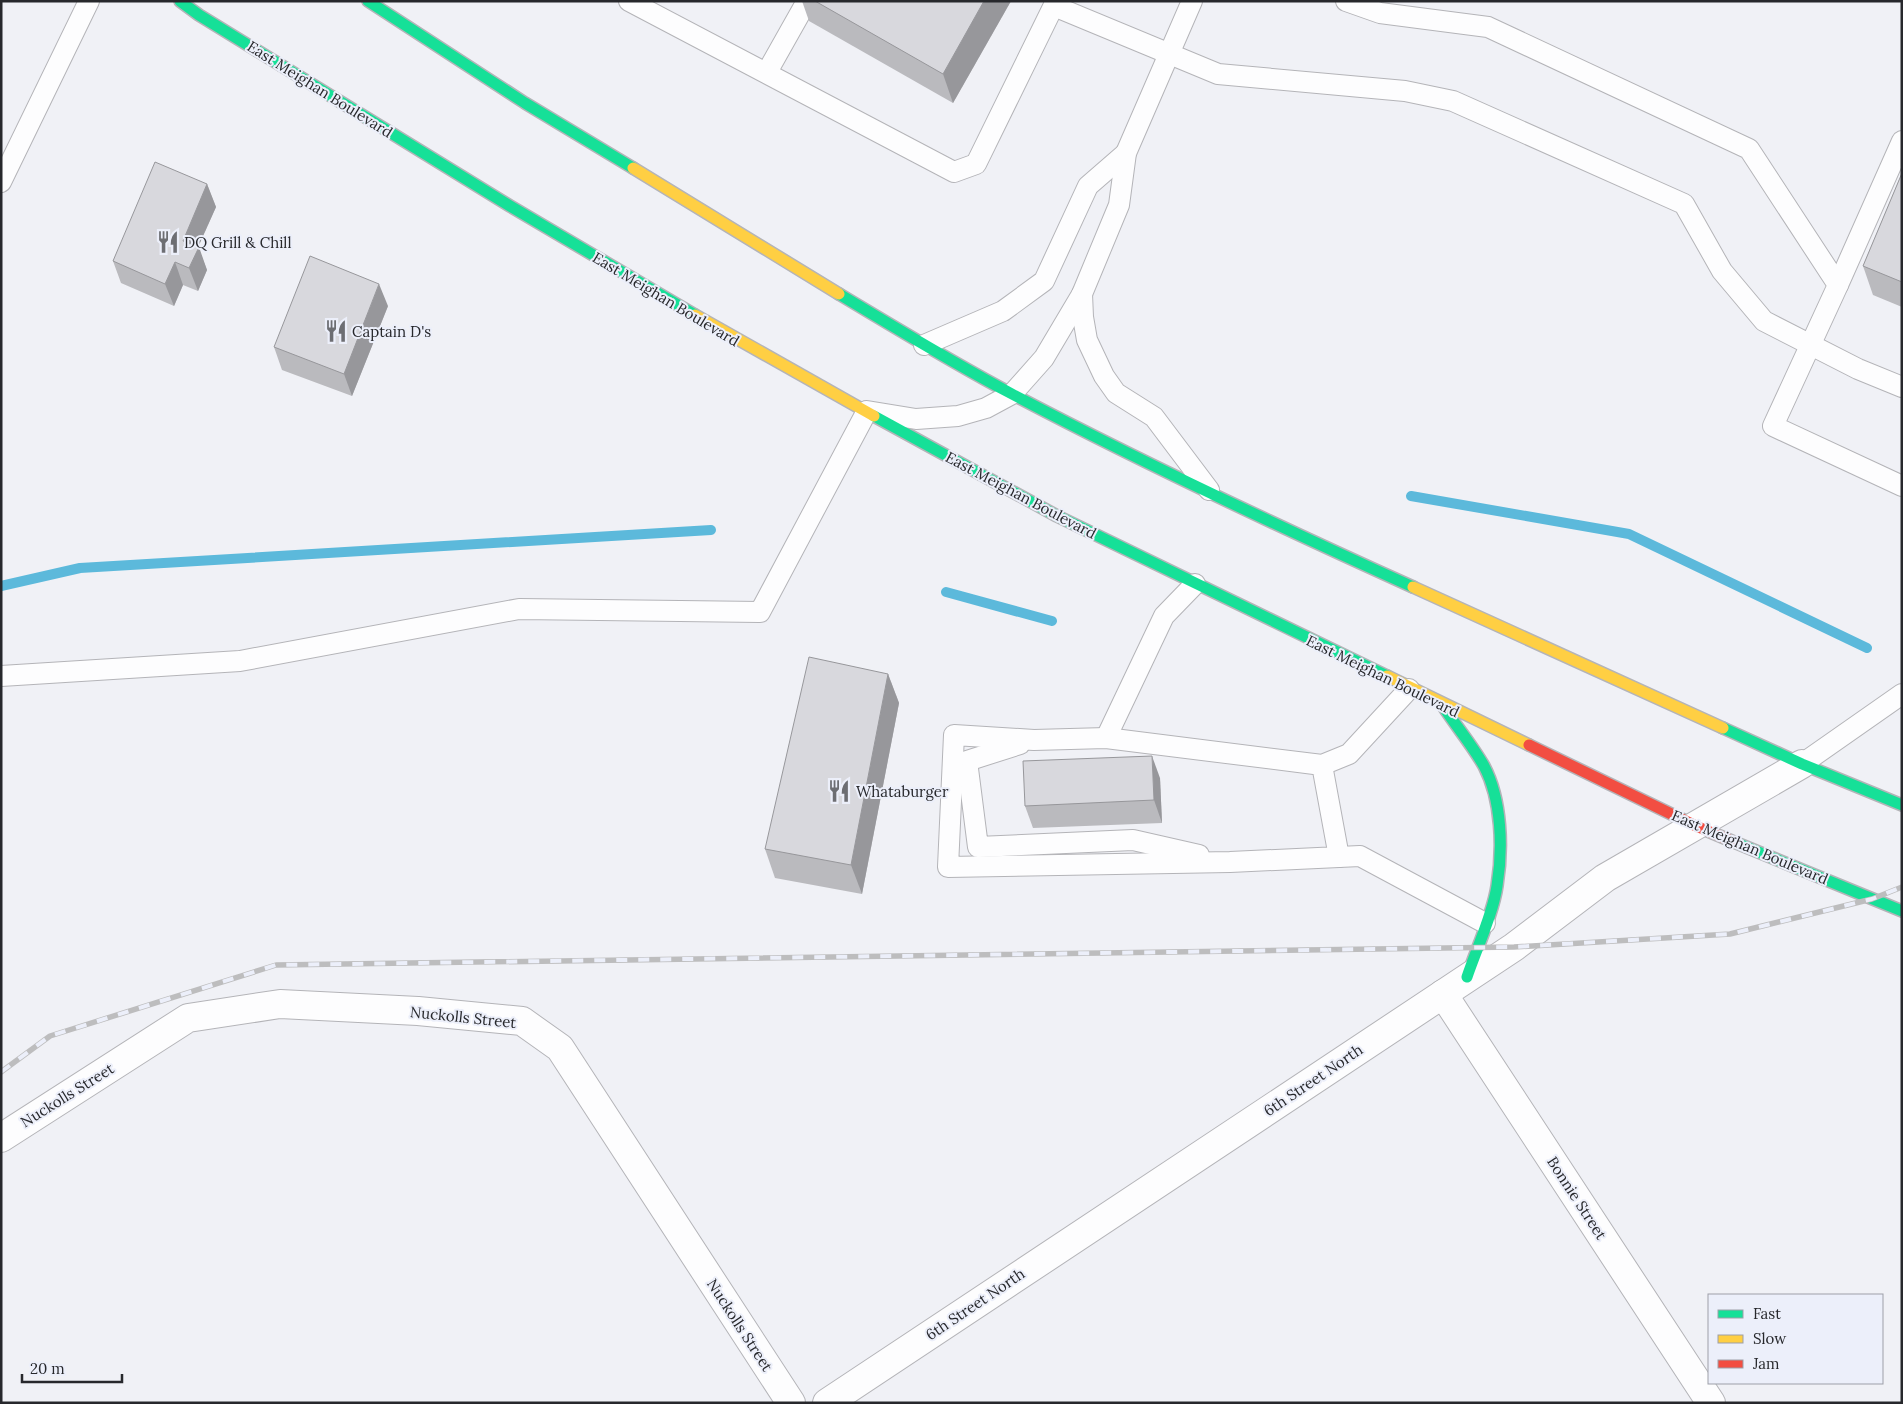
<svg xmlns="http://www.w3.org/2000/svg" width="1903" height="1404" viewBox="0 0 1903 1404" font-family="Lora,serif">
	<style>
		.lines { fill: none; stroke-linecap: round; stroke-linejoin: round }
		.stream { stroke: #5cb9db; stroke-width: 10 }
		.lane-casing { stroke: #b4b4b8; stroke-width: 22 }
		.street-casing { stroke: #b4b4b8; stroke-width: 30 }
		.fast-casing { stroke: #b4b4b8; stroke-width: 14 }
		.slow-casing { stroke: #b4b4b8; stroke-width: 14 }
		.jam-casing { stroke: #b4b4b8; stroke-width: 14 }
		.lane { stroke: #fdfdfe; stroke-width: 20 }
		.street { stroke: #fdfdfe; stroke-width: 28 }
		.fast { stroke: #16e098; stroke-width: 11 }
		.slow { stroke: #ffcf43; stroke-width: 11 }
		.jam { stroke: #f24e42; stroke-width: 11 }
		.rail-casing { stroke: #bdbdbe; stroke-width: 5.5 }
		.rail { stroke: #eceffa; stroke-width: 4; stroke-dasharray: 11; stroke-linecap: butt }
		.wall { fill: #bababe }
		.shaded-wall { fill: #97979b }
		.building { fill: #d8d8dd; stroke: #97979b }
		.labels { text-anchor: middle; dominant-baseline: central; stroke-width: 4; stroke-linejoin: round; paint-order: stroke }
		.street-label { font-size: 15px; fill: #27282c; stroke: #eceffa }
		.poi-label { font-size: 15px; fill: #27282c; stroke: #eceffa; text-anchor: start }
	</style>
	<rect width="100%" height="100%" fill="#f0f1f6"/>
	<g class="lines">
		<g class="stream">
			<path d="M1411,496L1629,534L1867,648"/>
			<path d="M1,586L80,568L711,530"/>
			<path d="M946,592L1052,621"/>
		</g>
		<defs>
			<g id="lane">
				<path d="M629,1L954,172L976,164L1056,1"/>
				<path d="M1346,1L1380,13L1488,27L1749,149L1838,285L1773,426L1902,486"/>
				<path d="M1054,6L1218,74L1405,91L1453,101L1684,204L1722,271L1764,321L1858,369L1902,387"/>
				<path d="M767,72L807,1"/>
				<path d="M1,182L89,1"/>
				<path d="M1838,285L1902,141"/>
				<path d="M1082,294L1083,317L1087,340L1104,376L1116,393L1154,417L1209,490"/>
				<path d="M924,345L1003,311L1044,281L1088,186L1126,153"/>
				<path d="M1,676L240,661L519,609L760,612L867,411L916,419L958,416L986,408L1012,394L1044,358L1082,294L1119,205L1126,153L1192,1"/>
				<path d="M1106,738L1164,616L1195,584"/>
				<path d="M1020,744L967,761L978,847L1133,840L1199,855"/>
				<path d="M1802,764L1902,694"/>
				<path d="M1322,765L1339,857L1230,862L948,867L954,735L1034,740L1106,738L1322,765L1349,754L1409,689"/>
				<path d="M1339,857L1360,856L1485,923"/>
			</g>
			<g id="street">
				<path d="M1443,994L1711,1403"/>
				<path d="M1,1138L188,1018L280,1004L418,1011L522,1021L560,1048L791,1403"/>
				<path d="M827,1403L1514,947L1605,878L1802,764"/>
			</g>
			<g id="fast">
				<path d="M180,1L199,15L510,206L695,315"/>
				<path d="M368,1L525,103L633,168"/>
				<path d="M839,294C896,328 953,363 1012,394C1143,463 1278,526 1413,587"/>
				<path d="M874,416L1057,516L1387,676"/>
				<path d="M1443,706C1456,726 1472,745 1484,766C1502,800 1503,849 1497,886C1493,914 1476,950 1467,977"/>
				<path d="M1723,728L1802,764L1902,805"/>
				<path d="M1734,842L1902,911"/>
			</g>
			<g id="slow">
				<path d="M633,168L839,294"/>
				<path d="M695,315L874,416"/>
				<path d="M1413,587L1723,728"/>
				<path d="M1387,676L1529,745"/>
			</g>
			<path id="jam" d="M1529,745L1696,826L1734,842"/>
		</defs>
		<use href="#lane" class="lane-casing"/>
		<use href="#street" class="street-casing"/>
		<use href="#fast" class="fast-casing"/>
		<use href="#slow" class="slow-casing"/>
		<use href="#jam" class="jam-casing"/>
		<use href="#lane" class="lane"/>
		<use href="#street" class="street"/>
		<use href="#fast" class="fast"/>
		<use href="#slow" class="slow"/>
		<use href="#jam" class="jam"/>
		<defs>
			<path id="rail" d="M1,1072L50,1036L276,965L1514,947L1730,934L1872,899L1902,887"/>
		</defs>
		<use href="#rail" class="rail-casing"/>
		<use href="#rail" class="rail"/>
	</g>
	<g class="wall">
		<path d="M802,1H1011L953,103L809,21Z"/>
		<path d="M1902,173V307L1873,295L1863,266Z"/>
		<path d="M207,184L216,207L198,247L207,270L198,291L183,285L174,306L121,283L113,261Z"/>
		<path d="M388,306L352,396L282,370L274,347Z"/>
		<path d="M888,674L899,703L862,894L775,878L765,849Z"/>
		<path d="M1160,778L1162,823L1033,828L1025,806Z"/>
	</g>
	<g class="shaded-wall">
		<path d="M984,1H1011L953,103L943,74Z"/>
		<path d="M207,184L216,207L191,263L183,241Z"/>
		<path d="M199,247L207,270L198,291L189,268Z"/>
		<path d="M175,262L183,285L174,306L165,284Z"/>
		<path d="M379,284L388,306L352,396L344,374Z"/>
		<path d="M888,674L899,703L862,894L851,865Z"/>
		<path d="M1152,756L1160,778L1162,823L1154,800Z"/>
	</g>
	<g class="building">
		<path d="M815,1H984L943,74Z"/>
		<path d="M155,162L207,184L183,241L199,247L189,268L175,262L165,284L113,261Z"/>
		<path d="M1902,173V282L1863,266Z"/>
		<path d="M310,256L379,284L344,374L274,347Z"/>
		<path d="M809,657L888,674L851,865L765,849Z"/>
		<path d="M1152,756L1154,800L1025,806L1023,761Z"/>
	</g>
	<defs>
		<symbol id="restaurant-bare" viewBox="-9 -9 18 18"><path d="M-5-6h1v4h1v-4h1v4h1v-4h1v5L-1.5 .5V6h-2V.5L-5-1ZM5-6V6H3V1.5H1.5Q1.5-4 5-6Z" fill="#6d6e73" stroke="#eceffa" stroke-width="2.5" paint-order="stroke"/></symbol>
	</defs>
	<g fill-rule="evenodd">
		<use href="#restaurant-bare" x="152" y="226" width="32" height="32"/>
		<use href="#restaurant-bare" x="320" y="315" width="32" height="32"/>
		<use href="#restaurant-bare" x="823" y="775" width="32" height="32"/>
	</g>
	<g class="labels">
		<g class="street-label">
			<text transform="translate(320 89) rotate(32)">East Meighan Boulevard</text>
			<text transform="translate(666 299) rotate(31)">East Meighan Boulevard</text>
			<text transform="translate(1021 495) rotate(28)">East Meighan Boulevard</text>
			<text transform="translate(1383 676) rotate(26)">East Meighan Boulevard</text>
			<text transform="translate(1750 847) rotate(23)">East Meighan Boulevard</text>
			<text transform="translate(463 1017) rotate(6)">Nuckolls Street</text>
			<text transform="translate(1313 1080) rotate(-34)">6th Street North</text>
			<text transform="translate(67 1095) rotate(-32)">Nuckolls Street</text>
			<text transform="translate(1577 1198) rotate(57)">Bonnie Street</text>
			<text transform="translate(975 1304) rotate(-34)">6th Street North</text>
			<text transform="translate(740 1325) rotate(57)">Nuckolls Street</text>
		</g>
		<g class="poi-label">
			<text x="184" y="242">DQ Grill &amp; Chill</text>
			<text x="352" y="331">Captain D's</text>
			<text x="856" y="791">Whataburger</text>
		</g>
	</g>
	<rect width="1903" height="1404" fill="none" stroke="#27282c" stroke-width="5"/>
	<rect x="1708" y="1294" width="175" height="90" fill="#eceffa" stroke="#9d9fa8"/>
	<rect x="1718" y="1310" width="25" height="8" fill="#16e098" stroke="#9d9fa8"/>
	<text x="1753" y="1319" font-size="15" fill="#27282c">Fast</text>
	<rect x="1718" y="1335" width="25" height="8" fill="#ffcf43" stroke="#9d9fa8"/>
	<text x="1753" y="1344" font-size="15" fill="#27282c">Slow</text>
	<rect x="1718" y="1360" width="25" height="8" fill="#f24e42" stroke="#9d9fa8"/>
	<text x="1753" y="1369" font-size="15" fill="#27282c">Jam</text>
	<path d="M22 1374v8h100v-8" fill="none" stroke="#27282c" stroke-width="2.5"/>
	<text x="30" y="1374" font-size="15" fill="#27282c" stroke="#eceffa" stroke-width="4" paint-order="stroke">20 m</text>
</svg>
